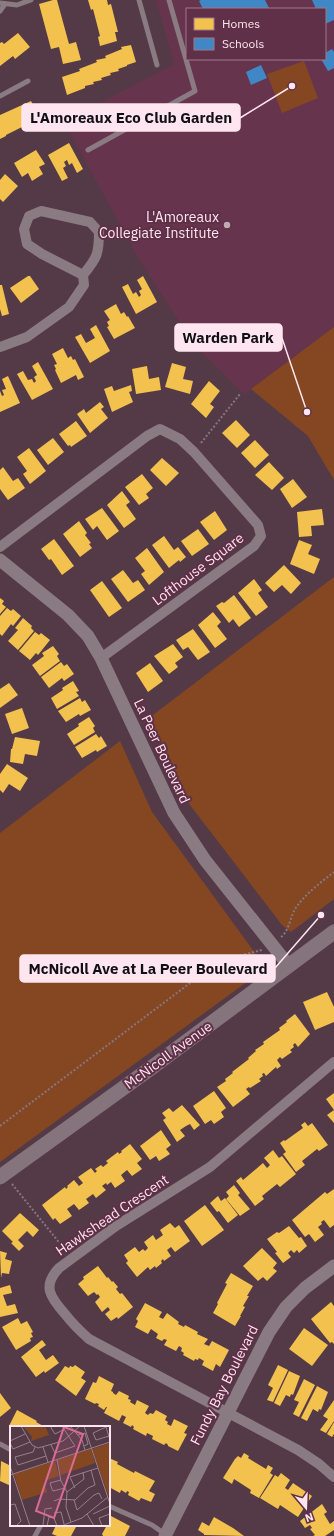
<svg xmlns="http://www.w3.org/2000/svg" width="334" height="1536" viewBox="0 0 334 1536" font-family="'IBM Plex Sans',sans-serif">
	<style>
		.built { fill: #66344d; fill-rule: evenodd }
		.green { fill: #844722 }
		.homes { fill: #f2c14e }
		.schools { fill: #3f88c5 }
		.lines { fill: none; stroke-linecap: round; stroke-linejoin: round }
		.path { stroke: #86777e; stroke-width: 2; stroke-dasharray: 2 2; stroke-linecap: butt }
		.service { stroke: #8a7b82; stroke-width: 5 }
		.minor { stroke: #8a7b82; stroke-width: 10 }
		.tertiary { stroke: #8a7b82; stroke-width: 13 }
		.secondary { stroke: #86747d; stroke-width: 15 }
		.poi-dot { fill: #c2a9b4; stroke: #5f3047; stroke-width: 1.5 }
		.labels { text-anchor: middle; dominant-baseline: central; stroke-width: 4; stroke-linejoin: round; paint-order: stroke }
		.poi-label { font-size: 14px; fill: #fee5ef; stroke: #5f3047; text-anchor: end }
		.street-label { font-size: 14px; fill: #fee5ef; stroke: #5f3047 }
		.inset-road { fill: none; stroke: #987e8a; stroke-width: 1 }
		.view { fill: #da6a96; fill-opacity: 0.15; stroke: #da6a96; stroke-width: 2 }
		.inset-edge { fill: none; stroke: #fee5ef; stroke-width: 2 }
		.leader { fill: none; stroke: #fee5ef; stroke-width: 1.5 }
		.callout-dot { fill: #fee5ef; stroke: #5f3047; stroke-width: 1.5 }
		.callout { fill: #fee5ef; stroke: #fee5ef; stroke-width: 1.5 }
		.callout-label { font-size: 15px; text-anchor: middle; font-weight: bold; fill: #111 }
	</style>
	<rect width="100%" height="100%" fill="#543a47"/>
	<path class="built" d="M156,0H334V327L251,389L245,395L195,346L140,261L64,122L174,64ZM187,9H325V59H187Z"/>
	<g class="green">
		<path d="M304,61L318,98L282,113L267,74Z"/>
		<path d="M334,327V480L308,436L251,389Z"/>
		<path d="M334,577V899L291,932L282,925L190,805L149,718Z"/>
		<path d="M120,741L152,812L266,968L0,1162V833Z"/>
	</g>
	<g class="homes">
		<path d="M53,0H57L69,44L76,42L81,60L63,64L59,47L51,49L39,4Z"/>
		<path d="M88,0H107L108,5L111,4L118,32H115L117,41L100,46L98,37L100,36L93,9L91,10Z"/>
		<path d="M18,33L30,47L15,59L13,56L0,66V43L2,42L4,44Z"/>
		<path d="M131,45L136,62L127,65V66L118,69L119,71L110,73L111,75L101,78L102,80L93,82L94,84L85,86V88L67,95L62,77L80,71L79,69L97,62L96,60L106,58L105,56L122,49L121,47Z"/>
		<path d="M31,101L40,118L6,135V136L0,139V115Z"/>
		<path d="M69,143L83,169L77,173L72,163L69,165L67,160L64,162L66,166L63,168L68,178L62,181L48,155Z"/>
		<path d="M36,150L45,164L39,167L43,174L32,181L28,173L22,177L14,163Z"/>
		<path d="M5,174L18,186L3,202L0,199V180Z"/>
		<path d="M28,276H30L39,289L21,303L10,288Z"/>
		<path d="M143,276L157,302L136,314L122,287L128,284L133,294L136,292L139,297L141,295L139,291L142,289L137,280Z"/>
		<path d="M0,285H2L9,314L2,316L0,309Z"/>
		<path d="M116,304L121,314L124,312L127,317L128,316L135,328L114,339L107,327L109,326L107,322L110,320L104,311Z"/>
		<path d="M96,325L110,351L90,363L75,337L81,334L86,343L95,338L90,329Z"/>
		<path d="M63,348L68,358L71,356L73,360L75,359L84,377L78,380L76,375L61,383L55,370L56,369L54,365L57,364L52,354Z"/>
		<path d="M38,362L53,389L32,400L17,374L23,371L28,380L32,379L34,383L36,381L34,377L37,375L32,366Z"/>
		<path d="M172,363L186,367L183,379L193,381L190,394L165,387Z"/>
		<path d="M147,366L149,379L159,377L161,390L136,394L132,369Z"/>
		<path d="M8,376L20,403L0,412V391L2,396L4,395L2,390L6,389L2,379Z"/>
		<path d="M209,381L220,391L210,404L214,407L206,418L191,404Z"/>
		<path d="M131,385L132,391L129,392L133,402L112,412L104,389L112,386L114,391Z"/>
		<path d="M100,402L104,407L101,409L108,418L90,433L77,414L84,409L86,413Z"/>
		<path d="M236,420L250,435L237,448L222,433Z"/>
		<path d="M76,421L87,436L71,447L70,445L68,446L59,434Z"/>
		<path d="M53,438L64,452L48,465L37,450Z"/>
		<path d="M255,440L269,455L255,468L241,453Z"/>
		<path d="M29,448L46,471L30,484L23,474L27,471L17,457Z"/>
		<path d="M162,458L179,473L166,486L150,470Z"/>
		<path d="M269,462L284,478L272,490L255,475Z"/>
		<path d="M3,467L13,481L18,478L25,488L8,500L0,489V470Z"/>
		<path d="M142,474L153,488L146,494L149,498L139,505L125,487Z"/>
		<path d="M293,479L307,497L292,508L280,489Z"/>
		<path d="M122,491L130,502L126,505L136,519L124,528L107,505Z"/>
		<path d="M102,508L119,531L107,540L97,526L93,530L85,519Z"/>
		<path d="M322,509L324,525L311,526L312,536L299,537L297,512Z"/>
		<path d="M215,511L227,530L214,540L200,522Z"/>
		<path d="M79,521L87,533L85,535L91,543L89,544L92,548L80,557L63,534Z"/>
		<path d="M198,529L209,544L192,556L181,541Z"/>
		<path d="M164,536L174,550L178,547L186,557L180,562L179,560L169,568L152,545Z"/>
		<path d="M54,539L74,566L62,575L51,559L49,560L41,549Z"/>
		<path d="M299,540L312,545L308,554L320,559L314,574L290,564Z"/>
		<path d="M147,548L164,572L149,585L141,574L145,571L135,558Z"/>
		<path d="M284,565L301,583L291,594L282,585L274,592L265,583Z"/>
		<path d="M123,570L133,583L138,580L145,590L128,602L111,579Z"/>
		<path d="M254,579L262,590L258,593L268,607L256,616L238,593Z"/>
		<path d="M102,581L122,608L109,617L90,590Z"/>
		<path d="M234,595L251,618L239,627L233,619L229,623L216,606L222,602L224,603Z"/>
		<path d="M0,598L4,601L2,604L6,607L0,614Z"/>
		<path d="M7,608L11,611L13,609L21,616L13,626L11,624L2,636L0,634V616Z"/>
		<path d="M213,612L221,622L217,626L227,639L215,648L198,625Z"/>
		<path d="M23,618L32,626L31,628L34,631L18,650L8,641L18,630L15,628Z"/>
		<path d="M193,629L210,652L198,660L188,647L183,650L176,640Z"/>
		<path d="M35,632L39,635L41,633L50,640L38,655L36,653L30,660L19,651Z"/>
		<path d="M173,644L183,657L175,663L178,667L169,674L154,656Z"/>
		<path d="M53,646L59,654L57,656L60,661L40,676L32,665L44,656L42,653Z"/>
		<path d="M61,662L64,666L67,664L74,674L64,681L62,678L49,688L41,677Z"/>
		<path d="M150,663L163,681L148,692L136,673Z"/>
		<path d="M73,681L79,691L76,692L79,696L57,709L51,698L63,690L62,688Z"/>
		<path d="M9,683L18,695L0,708V689Z"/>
		<path d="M80,698L82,702L85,700L91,710L80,716L79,714L66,722L58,711Z"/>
		<path d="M22,708L29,728L12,734L5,714Z"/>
		<path d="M89,717L95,726L93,728L95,732L74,745L67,734L79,726L78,724Z"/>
		<path d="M96,734L99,738L101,736L107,746L97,752L96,750L82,758L75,747Z"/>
		<path d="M15,737L40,741L37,756L25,754L23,764L10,762L11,749H12Z"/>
		<path d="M7,764L28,778L20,791L9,784L3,793L0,790V774Z"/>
		<path d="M327,992L334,1007V1022L315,1030L303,1002Z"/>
		<path d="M295,1014L310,1034L298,1047L295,1043L293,1045L294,1047L290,1050L292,1052L282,1059L280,1057L277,1060L281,1066L277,1069L276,1067L266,1076L264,1073L262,1074L263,1076L259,1079L261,1081L250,1088L249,1087L246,1089L250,1094L233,1107L217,1087L226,1081L225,1079L233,1073L232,1072L249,1059L248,1058L256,1051L255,1050L264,1044L263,1042L280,1030L279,1028L287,1022L286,1021Z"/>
		<path d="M214,1091L226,1108L221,1112L224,1117L214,1124L211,1120L205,1124L193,1106Z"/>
		<path d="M334,1093V1123L327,1115L334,1110L326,1099Z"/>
		<path d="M182,1105L200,1125L194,1130L190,1124L186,1126L180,1130L185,1136L177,1142L163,1120L166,1118L162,1113L169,1108L173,1112Z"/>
		<path d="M305,1122L308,1126L312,1123L328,1145L319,1151L317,1149L302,1161L305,1165L296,1172L283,1154L286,1152L280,1143L284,1140L285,1141L303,1128L301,1125Z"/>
		<path d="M161,1130L171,1145L166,1149L170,1154L159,1161L156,1156L150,1160L140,1146Z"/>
		<path d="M130,1144L142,1159L137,1163L142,1169L132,1176L127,1170L121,1175L125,1181L115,1188L111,1182L107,1185L106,1183L102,1186L106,1190L96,1198L93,1194L86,1199L89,1203L79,1210L74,1204L67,1209L72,1216L60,1224L55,1218L53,1220L42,1205L65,1187L66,1189L68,1187L67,1186L74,1180L79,1186L83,1183L78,1177L91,1168L95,1173L97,1171L95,1169L101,1165L103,1167L108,1163L106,1161L118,1152L119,1154L122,1152L121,1151Z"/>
		<path d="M273,1150L279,1158L282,1156L296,1174L280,1187L277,1184L262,1196L264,1199L255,1206L236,1181L241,1177L243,1180L263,1163L267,1168L270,1165L264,1158Z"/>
		<path d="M234,1185L240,1193L238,1195L250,1209L240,1216L226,1199L229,1196L226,1192Z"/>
		<path d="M334,1189V1225L330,1228L324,1220L321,1222L322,1224L318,1227L324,1235L315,1242L309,1234L305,1237L292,1220L325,1192L327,1194Z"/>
		<path d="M218,1196L221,1201L225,1198L238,1215L228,1223L219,1211L217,1212L210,1203Z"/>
		<path d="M205,1205L224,1230L202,1246L184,1221Z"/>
		<path d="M20,1213L39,1230L33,1237L27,1231L18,1240L24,1246L19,1251L11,1243L13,1242L2,1231Z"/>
		<path d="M170,1223L175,1228L179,1225L190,1241L175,1252L171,1247L167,1250L171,1256L164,1261L163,1259L161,1261L162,1263L156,1268L155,1266L150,1270L148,1267L137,1277L126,1263L128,1261L124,1255L135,1247L139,1252L143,1249L145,1251L148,1248L144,1242L153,1235L156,1240L163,1235L160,1230Z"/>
		<path d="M289,1226L299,1238L301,1237L307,1246L299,1253L297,1250L294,1253L291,1250L288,1253L291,1257L283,1263L275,1253L277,1252L267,1239L277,1232L279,1233Z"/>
		<path d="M262,1248L277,1263L273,1268L277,1271L267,1281L263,1277L258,1281L243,1266Z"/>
		<path d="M0,1251L7,1253L5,1259L12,1261L9,1274L2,1273L1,1278Z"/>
		<path d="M98,1266L107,1278L108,1277L112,1282L113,1281L118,1287L116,1289L120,1294L122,1293L133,1307L118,1319L117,1317L111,1321L105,1314L110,1310L108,1307L102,1312L95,1302L100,1297L98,1294L97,1295L94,1292L88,1296L78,1284L84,1279L83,1277Z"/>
		<path d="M231,1273L253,1286L247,1296H249L243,1306L245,1307L240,1316H241L235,1326L213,1313L218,1304L217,1303L227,1284L225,1283Z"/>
		<path d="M10,1285L12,1293L3,1295L7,1306L15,1304L18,1313L0,1317V1288Z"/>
		<path d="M331,1302L334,1306V1344L332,1342L330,1343L311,1319Z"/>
		<path d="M145,1303L162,1312L159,1317L163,1319L167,1313L179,1322L178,1324L184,1327L185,1325L198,1332L197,1334L208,1339L204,1344L209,1346L212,1341L229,1350L220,1367L216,1364L213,1371L202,1365L204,1361L199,1358L198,1360L195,1359L194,1361L183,1355L184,1353L181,1351L182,1348L179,1346L176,1351L164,1345L167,1340L164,1339L162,1341L156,1338L158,1334L151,1329L148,1334L135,1327L138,1321L136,1319Z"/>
		<path d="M18,1318L21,1324L27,1321L33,1332L31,1333L33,1337L30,1338L31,1341L16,1350L2,1327Z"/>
		<path d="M304,1328L328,1345L312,1366L289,1349Z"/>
		<path d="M42,1340L46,1345L39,1350L46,1360L53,1355L59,1363L45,1373L44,1371L36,1377L21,1357Z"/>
		<path d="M75,1365L85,1372L81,1378L86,1381L76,1396L55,1380L65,1366L69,1368L70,1366L73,1367Z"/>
		<path d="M278,1365L288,1370L273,1402L267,1400L273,1388L268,1385Z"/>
		<path d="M289,1371L300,1376L293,1395L291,1394L290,1397L286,1395L280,1406L274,1403Z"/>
		<path d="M99,1376L114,1384L111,1391L113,1392V1393L116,1395L119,1391L129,1396L128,1399L131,1400L130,1402L135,1405L137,1400L149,1406L145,1413L148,1415L150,1413L153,1414L156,1410L167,1416L165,1420L168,1422L167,1424L171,1426L174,1419L188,1426L184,1433L187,1434L178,1451L168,1446V1445L166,1443L164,1445L152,1439L153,1436L147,1433L146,1436L133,1429L134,1427L132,1425L131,1427L123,1423L126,1417L122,1415L119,1421L104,1413L107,1407H106L104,1410L98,1406L99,1404L96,1403L95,1404L85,1399L93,1382L96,1383Z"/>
		<path d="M304,1379L315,1385L299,1417L293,1414L299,1402L294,1400Z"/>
		<path d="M317,1386L328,1392L321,1410L319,1409L318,1412L313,1409L307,1421L301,1418Z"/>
		<path d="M0,1393L11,1408L0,1417Z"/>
		<path d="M334,1400V1421L326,1433L320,1430L328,1419L323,1416Z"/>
		<path d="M17,1410L37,1421L36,1422L45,1427L9,1426Z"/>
		<path d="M334,1422V1434L332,1437L327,1434Z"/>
		<path d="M244,1453L249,1456L248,1458L266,1469L268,1465L273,1468L270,1473L273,1475L259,1498L250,1493L251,1490L234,1479L232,1484L223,1478L235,1459L238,1456L241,1458Z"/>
		<path d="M109,1458L118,1462L117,1464L134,1473L135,1471L155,1481L149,1491L155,1494L151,1502L141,1498L139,1501L128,1495L129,1492L127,1491L126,1493L121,1490L120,1493L109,1487Z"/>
		<path d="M1,1461L11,1466V1486L0,1481Z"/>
		<path d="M281,1473L290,1480L285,1488L288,1490L293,1483L312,1496L298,1517L280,1505L278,1509L260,1498L275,1475L278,1477Z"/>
		<path d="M322,1504L327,1512L324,1514L330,1524L334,1521V1530L325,1536H313L315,1535L310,1529L312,1528L310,1525L305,1528L300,1521Z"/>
		<path d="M111,1516L130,1526L125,1536H103L102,1534L107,1525H109V1521Z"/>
		<path d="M214,1517L233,1528L244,1536L204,1535V1534L198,1530L202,1522L209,1526Z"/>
		<path d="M56,1525H77L71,1536H57L52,1534Z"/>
	</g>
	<g class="schools">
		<path d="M201,0H265L269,8L266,9H203L199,1Z"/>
		<path d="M312,0H334V20L325,24V9H316Z"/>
		<path d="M332,49L334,52V68L328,71L321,59H325V53Z"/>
		<path d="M261,65L267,78L251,85L246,72Z"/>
	</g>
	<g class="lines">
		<g class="path">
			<path d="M201,443L240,394"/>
			<path d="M281,937C289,931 290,918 295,909C305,894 320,883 334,872"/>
			<path d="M0,1126L210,968L226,959L262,950"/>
			<path d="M12,1184L66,1251"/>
		</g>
		<g class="service">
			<path d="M139,0L157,65"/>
			<path d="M0,3L17,5L31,0"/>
			<path d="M0,11L5,4"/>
			<path d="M0,96L28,81"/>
			<path d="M88,150L195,91L169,0"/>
			<path d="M0,1444L11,1450"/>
			<path d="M109,1506L152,1525L165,1534"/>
			<path d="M35,1536L41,1525"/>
		</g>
		<g class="minor">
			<path d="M0,347L27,337L69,307L84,285L83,275C97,258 99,254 99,232L90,222L41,211L29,216L24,229L27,244L42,254L83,275"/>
			<path d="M0,547L147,436L160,429L180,439L194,452L258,525L261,536L254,546L101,658"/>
			<path d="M334,1062L210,1167L116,1226L59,1268C42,1286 50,1297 65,1314C72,1323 80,1331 89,1339L298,1450L319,1464L334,1477"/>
		</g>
		<g class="tertiary">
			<path d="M0,560L68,615L88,636L101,658L174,813L205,860L289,966"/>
			<path d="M165,1536L269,1332L286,1307L305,1288L334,1266"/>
		</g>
		<path class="secondary" d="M0,1177L151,1068L334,932"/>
	</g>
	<circle class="poi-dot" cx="227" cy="225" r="4"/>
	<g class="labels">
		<g class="poi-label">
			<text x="219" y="217">L'Amoreaux<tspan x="219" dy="16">Collegiate Institute</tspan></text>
		</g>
		<g class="street-label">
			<text transform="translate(198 569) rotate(-37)">Lofthouse Square</text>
			<text transform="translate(162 751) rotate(65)">La Peer Boulevard</text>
			<text transform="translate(168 1055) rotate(-36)">McNicoll Avenue</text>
			<text transform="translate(112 1215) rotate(-34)">Hawkshead Crescent</text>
			<text transform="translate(224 1385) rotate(-63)">Fundy Bay Boulevard</text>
		</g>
	</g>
	<g transform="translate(10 1426)">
		<rect width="100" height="100" fill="#543a47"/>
		<path d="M13,0H35L39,9L21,15L22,11ZM100,17V74L82,23ZM81,23L85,37L51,49L47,34ZM45,35L49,50L34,55L37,66L12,74L4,48Z" fill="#844722"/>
		<path class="inset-road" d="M11,0L22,19L28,22L53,15L70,0M42,0L41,2L45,8L53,4M60,0L72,14L75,24M74,0L100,78M96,1L83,7L86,14L99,10M96,1L100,14M68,9L75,7L78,18L74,20M0,15L15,8M0,17L3,23L20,16M41,19L45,27L65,20L52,0M25,21L23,26L5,31L8,39L36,30M33,21L38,36M47,34L51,55L57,66L56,81L61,96M0,40L20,100M0,49L100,16M51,54L40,57L42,63L43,65L55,62M65,62L60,51L88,42M57,66L74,53L73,46M64,74L67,84L84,69L89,67L92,73M44,75L49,73L65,74L78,62L85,59L81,44M0,79L5,78L11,95L6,100M44,87L51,86L54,98M77,88L84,100M83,88L100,80M33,99L35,83L42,82M37,100L39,91L44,92L47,100M51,100L72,92L98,71M92,100L89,92L100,88"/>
		<path class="view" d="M54,1L73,8L44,92L26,85Z"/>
		<rect width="100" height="100" class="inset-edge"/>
	</g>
	<path class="leader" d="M292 86L240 118M307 412L282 338M321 915L275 968"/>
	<g class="callout-dot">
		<circle cx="292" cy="86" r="4"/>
		<circle cx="307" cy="412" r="4"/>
		<circle cx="321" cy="915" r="4"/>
	</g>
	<g class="callout">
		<rect x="22" y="104" width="218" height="27" rx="4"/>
		<rect x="175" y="324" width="107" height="27" rx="4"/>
		<rect x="20" y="955" width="255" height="27" rx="4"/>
	</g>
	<g class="callout-label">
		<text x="131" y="123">L'Amoreaux Eco Club Garden</text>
		<text x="228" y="343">Warden Park</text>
		<text x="148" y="974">McNicoll Ave at La Peer Boulevard</text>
	</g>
	<rect x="186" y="8" width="140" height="52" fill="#5f3047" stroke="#9f788a"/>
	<rect x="194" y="18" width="20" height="12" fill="#f2c14e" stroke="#9f788a"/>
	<text x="222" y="28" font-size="12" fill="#fee5ef">Homes</text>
	<rect x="194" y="38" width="20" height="12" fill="#3f88c5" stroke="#9f788a"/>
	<text x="222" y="48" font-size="12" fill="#fee5ef">Schools</text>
	<g transform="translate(306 1508) rotate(161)" stroke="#5f3047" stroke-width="3" paint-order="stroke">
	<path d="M0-3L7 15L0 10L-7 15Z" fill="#fee5ef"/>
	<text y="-6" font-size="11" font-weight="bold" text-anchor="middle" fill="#fee5ef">N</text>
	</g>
</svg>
